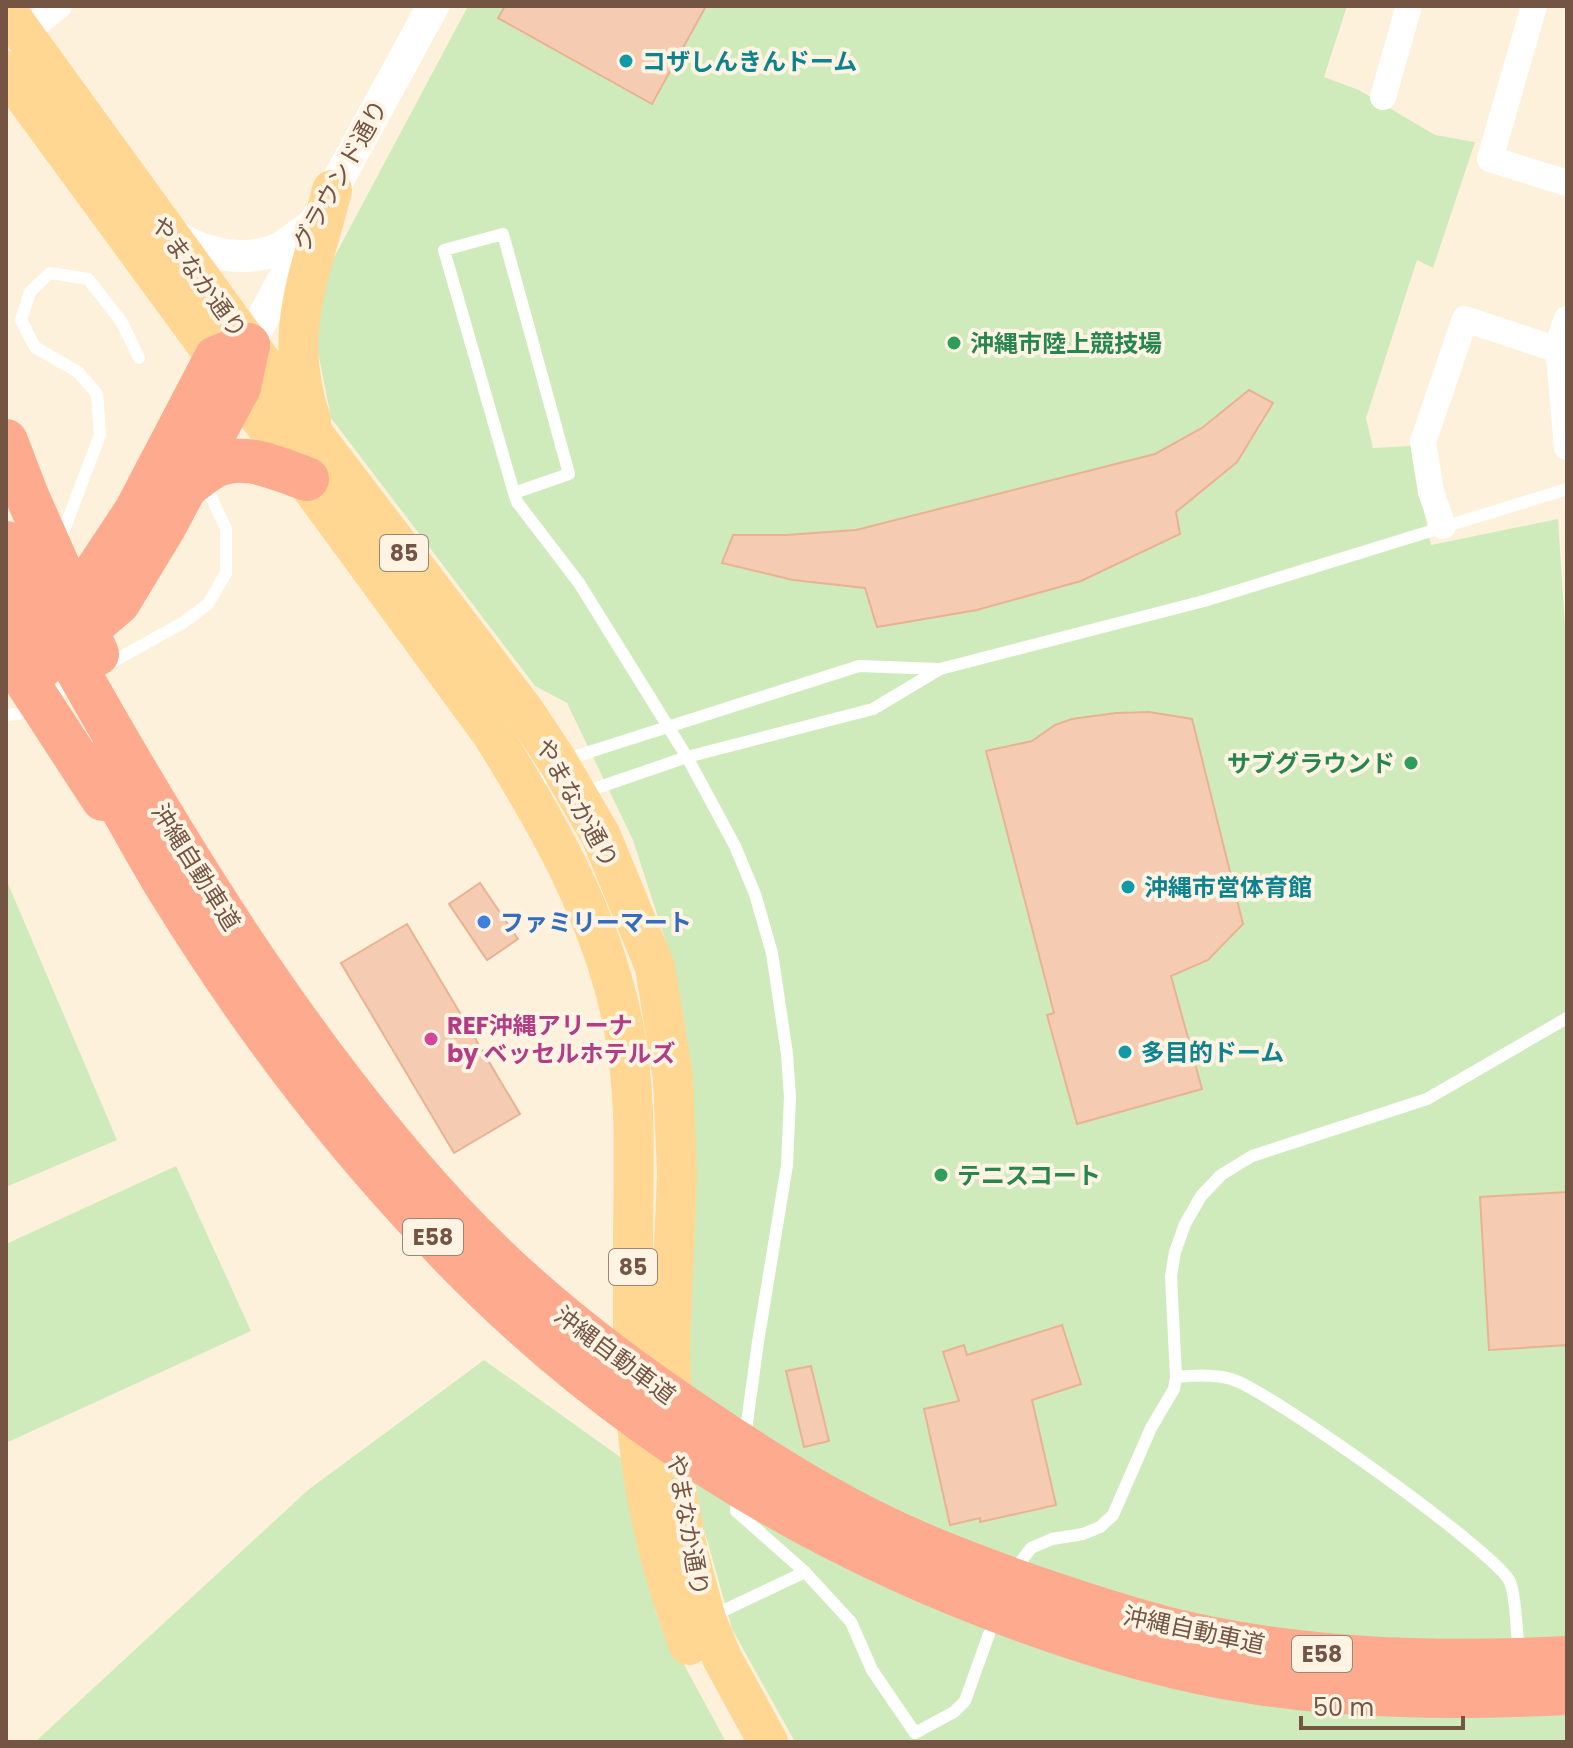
<svg xmlns="http://www.w3.org/2000/svg" width="1573" height="1748" viewBox="0 0 1573 1748" font-family="Poppins,'Noto Sans JP',sans-serif">
	<style>
		.green { fill: #cfebbb }
		.building { fill: #f5ccb2; stroke: #e9b292; stroke-width: 2 }
		.lines { fill: none; stroke-linecap: round; stroke-linejoin: round }
		.service { stroke: #fff; stroke-width: 12 }
		.minor { stroke: #fff; stroke-width: 26 }
		.tertiary { stroke: #fff; stroke-width: 32 }
		.primary { stroke: #ffd692; stroke-width: 40 }
		.motorway { stroke: #fdaa8e; stroke-width: 44 }
		.culture-dot { fill: #0f9aa8; stroke: #fff4e4; stroke-width: 3 }
		.leisure-dot { fill: #2e9e5b; stroke: #fff4e4; stroke-width: 3 }
		.shop-dot { fill: #3f7fe0; stroke: #fff4e4; stroke-width: 3 }
		.hotel-dot { fill: #d1479c; stroke: #fff4e4; stroke-width: 3 }
		.labels { text-anchor: middle; dominant-baseline: central; stroke-width: 8; stroke-linejoin: round; paint-order: stroke }
		.shield { fill: #fff4e4; stroke: #9e8574; stroke-width: 2 }
		.shield-label { font-size: 22px; font-weight: bold; fill: #745544 }
		.culture-label { font-size: 24px; font-weight: bold; fill: #0d838f; stroke: #fff4e4; text-anchor: start }
		.street-label { font-size: 24px; fill: #745544; stroke: #fff4e4 }
		.leisure-label { font-size: 24px; font-weight: bold; fill: #27864d; stroke: #fff4e4; text-anchor: start }
		.shop-label { font-size: 24px; font-weight: bold; fill: #366cbe; stroke: #fff4e4; text-anchor: start }
		.hotel-label { font-size: 24px; font-weight: bold; fill: #b23c85; stroke: #fff4e4; text-anchor: start }
	</style>
	<rect width="100%" height="100%" fill="#fef1dc"/>
	<g class="green">
		<path d="M468,6H1347L1324,77L1359,90L1435,135L1475,142L1433,268L1417,260L1366,418L1373,448L1411,446L1431,545L1558,519L1567,658V1742H795L732,1629L692,1486L673,964L633,840L567,703L535,686L331,418L315,337L329,267Z"/>
		<path d="M6,879L117,1140L6,1187Z"/>
		<path d="M176,1166L251,1331L6,1443V1244Z"/>
		<path d="M484,1360L623,1459L656,1613L726,1742H35L308,1490Z"/>
	</g>
	<g class="building">
		<path d="M505,6H706L652,104L498,18Z"/>
		<path d="M1249,390L1273,403L1237,462L1176,512L1180,534L1081,581L977,610L877,627L865,588L793,580L722,563L733,535H786L856,530L1155,454L1202,428Z"/>
		<path d="M1149,712L1192,719L1243,924L1208,960L1171,976L1202,1089L1077,1124L1047,1015L1054,1013L986,751L1032,741L1055,725L1072,719L1116,713Z"/>
		<path d="M480,883L518,939L487,960L449,904Z"/>
		<path d="M407,924L520,1114L454,1153L341,963Z"/>
		<path d="M1567,1192V1345L1489,1350L1480,1197Z"/>
		<path d="M1062,1325L1081,1384L1032,1400L1056,1505L980,1522V1518L950,1525L924,1409L959,1401L943,1352L964,1345L967,1355Z"/>
		<path d="M811,1366L829,1441L804,1447L786,1371Z"/>
	</g>
	<g class="lines">
		<g class="service">
			<path d="M514,493L569,474L503,234L444,250L514,493L517,502L579,583L687,757L735,846L755,894L772,953L787,1054L790,1097L787,1165L758,1342L745,1437"/>
			<path d="M59,543L100,435L97,394L78,372L35,347L21,320L30,292L50,273L88,279L121,321L139,358"/>
			<path d="M107,665L184,622L208,604L226,573V529L208,490"/>
			<path d="M6,715L18,714L76,681"/>
			<path d="M532,792L558,762L859,666L940,669L1204,601L1567,489"/>
			<path d="M582,793L687,757L873,709L940,669"/>
			<path d="M1176,1377C1194,1375 1213,1374 1231,1379C1266,1388 1498,1553 1510,1582C1516,1597 1516,1625 1518,1642"/>
			<path d="M738,1495L736,1511L805,1572L851,1622L872,1670L915,1733L954,1712L965,1701L989,1634"/>
			<path d="M1019,1564L1031,1548L1052,1539L1083,1534L1100,1527L1113,1515L1151,1428L1174,1389L1176,1377L1171,1276L1175,1252L1185,1224L1201,1196L1221,1175L1252,1156L1427,1099L1567,1018"/>
			<path d="M710,1617L805,1572"/>
		</g>
		<g class="minor">
			<path d="M1534,6L1490,159L1567,183"/>
			<path d="M23,34L59,6"/>
			<path d="M1383,97L1409,6"/>
			<path d="M1567,319L1558,344L1567,447"/>
			<path d="M1443,526L1431,492L1423,442L1465,319L1558,350"/>
		</g>
		<g class="tertiary">
			<path d="M167,230C198,253 243,265 280,248C291,242 301,233 311,226"/>
			<path d="M248,345L433,6"/>
		</g>
		<g class="primary">
			<path d="M6,10L318,440L525,712L558,762L601,836L655,967L673,1078L677,1174L670,1345L674,1477L688,1553L706,1619L722,1658L768,1742"/>
			<path d="M6,71L492,734C548,824 602,918 623,1024C638,1097 633,1173 633,1247C633,1297 632,1348 635,1398C640,1482 659,1567 689,1645"/>
			<path d="M311,420C281,331 311,275 332,190"/>
		</g>
		<g class="motorway">
			<path d="M6,441L27,496L97,654"/>
			<path d="M186,486C195,480 204,472 213,467C243,451 278,469 307,479"/>
			<path d="M6,543C135,775 268,1013 449,1210C523,1290 611,1359 702,1419C756,1456 811,1491 869,1520C918,1545 969,1564 1021,1583C1070,1600 1118,1616 1168,1629C1298,1661 1435,1665 1567,1658"/>
			<path d="M6,607L41,667"/>
			<path d="M49,613L95,573L136,511L216,358L248,345"/>
			<path d="M6,650L103,799"/>
			<path d="M6,668L66,647L118,603L164,527L239,387L248,345"/>
			<path d="M97,764C122,807 145,851 171,893C245,1013 332,1129 429,1232C595,1411 792,1536 1020,1619C1096,1647 1173,1670 1253,1682C1357,1698 1461,1698 1567,1693"/>
		</g>
	</g>
	<g class="culture-dot">
		<circle cx="626" cy="61" r="8"/>
		<circle cx="1128" cy="887" r="8"/>
		<circle cx="1125" cy="1052" r="8"/>
	</g>
	<g class="leisure-dot">
		<circle cx="954" cy="343" r="8"/>
		<circle cx="1411" cy="763" r="8"/>
		<circle cx="941" cy="1175" r="8"/>
	</g>
	<circle class="shop-dot" cx="484" cy="922" r="8"/>
	<circle class="hotel-dot" cx="431" cy="1039" r="8"/>
	<g class="labels">
		<g class="shield">
			<rect x="380" y="535" width="48" height="36" rx="6"/>
			<rect x="403" y="1219" width="60" height="36" rx="6"/>
			<rect x="609" y="1249" width="48" height="36" rx="6"/>
			<rect x="1292" y="1636" width="60" height="36" rx="6"/>
		</g>
		<g class="shield-label">
			<text x="404" y="553">85</text>
			<text x="433" y="1237">E58</text>
			<text x="633" y="1267">85</text>
			<text x="1322" y="1654">E58</text>
		</g>
		<g class="culture-label">
			<text x="642" y="61">コザしんきんドーム</text>
			<text x="1144" y="887">沖縄市営体育館</text>
			<text x="1141" y="1052">多目的ドーム</text>
		</g>
		<g class="street-label">
			<text transform="translate(340 175) rotate(-61)">グラウンド通り</text>
			<text transform="translate(199 277) rotate(54)">やまなか通り</text>
			<text transform="translate(577 803) rotate(61)">やまなか通り</text>
			<text transform="translate(196 867) rotate(58)">沖縄自動車道</text>
			<text transform="translate(615 1355) rotate(37)">沖縄自動車道</text>
			<text transform="translate(688 1525) rotate(80)">やまなか通り</text>
			<text transform="translate(1194 1630) rotate(12)">沖縄自動車道</text>
		</g>
		<g class="leisure-label">
			<text x="970" y="343">沖縄市陸上競技場</text>
			<text x="1395" y="763" text-anchor="end">サブグラウンド</text>
			<text x="957" y="1175">テニスコート</text>
		</g>
		<g class="shop-label">
			<text x="500" y="922">ファミリーマート</text>
		</g>
		<g class="hotel-label">
			<text x="447" y="1025">REF沖縄アリーナ<tspan x="447" dy="28">by ベッセルホテルズ</tspan></text>
		</g>
	</g>
	<rect width="1573" height="1748" fill="none" stroke="#745544" stroke-width="16"/>
	<path d="M1301 1716v12h162v-12" fill="none" stroke="#745544" stroke-width="4"/>
	<text x="1313" y="1716" font-size="24" fill="#745544" stroke="#fff4e4" stroke-width="6" paint-order="stroke">50 m</text>
</svg>
